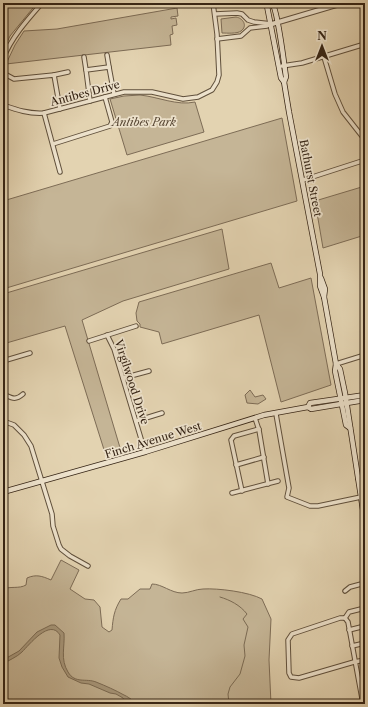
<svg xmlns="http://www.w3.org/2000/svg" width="368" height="707" viewBox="0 0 368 707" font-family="'Libre Caslon Text',serif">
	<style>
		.green { fill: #c5b596; stroke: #7d6c56 }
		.water { fill: #a8987c; stroke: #7a6a53 }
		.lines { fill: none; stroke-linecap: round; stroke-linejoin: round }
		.stream { stroke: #7a6a53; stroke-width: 1 }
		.minor-casing { stroke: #60503c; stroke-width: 5.5 }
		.tertiary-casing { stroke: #60503c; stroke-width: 6 }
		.secondary-casing { stroke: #352415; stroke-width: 6 }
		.minor { stroke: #ede2cc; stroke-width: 3.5 }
		.tertiary { stroke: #ede2cc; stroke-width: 4 }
		.secondary { stroke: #ede2cc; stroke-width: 4.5 }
		.labels { text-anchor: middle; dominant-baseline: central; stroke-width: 3.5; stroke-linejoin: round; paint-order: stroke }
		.street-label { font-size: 11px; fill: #352415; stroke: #ede2cc }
		.park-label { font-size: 11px; font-style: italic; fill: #594835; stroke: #ede2cc }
	</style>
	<rect width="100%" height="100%" fill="#e3d3b1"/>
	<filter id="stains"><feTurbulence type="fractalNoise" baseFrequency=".005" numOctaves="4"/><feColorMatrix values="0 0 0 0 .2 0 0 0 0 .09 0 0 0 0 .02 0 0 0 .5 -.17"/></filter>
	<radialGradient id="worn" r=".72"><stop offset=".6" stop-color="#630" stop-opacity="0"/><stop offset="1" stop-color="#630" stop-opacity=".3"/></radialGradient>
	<g class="green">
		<path d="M3,3H37L10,36L3,51Z"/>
		<path d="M177,8L178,16L171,17V19L176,18L177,25L172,26L173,34L170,35L171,45L6,64L15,45L24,31L57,29Z"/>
		<path d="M236,17C243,18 248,26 241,31C237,34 227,33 222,33L221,19Z"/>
		<path d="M140,95C159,97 177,106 195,102L204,132L127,155L110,99L124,96Z"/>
		<path d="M282,118L297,201L3,289V201Z"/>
		<path d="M365,186V235L323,248L315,201Z"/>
		<path d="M222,229L229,269L123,301L82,320L121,451L106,456L65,326L3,344V294Z"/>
		<path d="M271,263L279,288L311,278L331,385L281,402L259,315L162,344L159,332L140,327V324L137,321L136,313L139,302Z"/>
		<path d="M250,390L255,397L263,395L266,399L258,404L247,403L245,395Z"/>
		<path d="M61,560L79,570L70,589L85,599L94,600L100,607L102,627L109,632L112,630C113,618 114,610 121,599H128L140,589H150L152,584C162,584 171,593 182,593C189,593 196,589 203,589C218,588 249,592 262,599L271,619L269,660L271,704H3V589C11,586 19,589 26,585L27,578C36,574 42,576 51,580Z"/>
	</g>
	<path class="water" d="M51,625H55L64,633C65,647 60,659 68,672C75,684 86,678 96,682C106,686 115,690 124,695C131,698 135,704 143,704H129L125,702L123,698L116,694L110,693L89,684L81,683L68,677L62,667L59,658L60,635C50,618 29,645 22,652C17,657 9,660 3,664V660L19,651L37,632Z"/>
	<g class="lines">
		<g class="stream">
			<path d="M220,597C230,600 240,605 247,614L243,619L248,627L244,645L245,656L240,674L230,687L228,694L229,704"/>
			<path d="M274,704L281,701"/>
		</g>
		<defs>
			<g id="minor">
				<path d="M127,3L128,5L140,3"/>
				<path d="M215,14L237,13L242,14L248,20L254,22L272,24"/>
				<path d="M217,39L241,36L250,28L267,26L272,24"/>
				<path d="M107,55L109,67"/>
				<path d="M84,57L86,70"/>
				<path d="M324,57L335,94L343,112L365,140"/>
				<path d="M3,59C11,38 27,20 42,3"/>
				<path d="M282,66L302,63L365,44"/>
				<path d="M3,73L14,79L54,75L60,109"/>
				<path d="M54,75L68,72"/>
				<path d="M90,101L86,70L109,67L114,94"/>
				<path d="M3,105C17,110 29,114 44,113L124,92H152L183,99L198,97L212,90L217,82L219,75L217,34L213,3"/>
				<path d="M44,113L60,172"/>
				<path d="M53,144L110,126L112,122L105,97"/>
				<path d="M303,180L365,160"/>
				<path d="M107,335L114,349L145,452"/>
				<path d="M89,341L136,326"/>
				<path d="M3,361L30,353"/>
				<path d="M336,364L365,355"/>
				<path d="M123,378L149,371"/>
				<path d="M3,394C12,398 15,401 23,394"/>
				<path d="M276,414L289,488L287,497L310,506H318L361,497"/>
				<path d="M255,418L259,430L268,484"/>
				<path d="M3,421L14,425L24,435L31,446L52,514L53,526L59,545L61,549L70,556L88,566"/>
				<path d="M136,421L162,413"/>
				<path d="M236,465L264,457"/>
				<path d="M358,479L365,477"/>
				<path d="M242,491L231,440L234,436L259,429"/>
				<path d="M232,493L278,481"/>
				<path d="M345,591L350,587L365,583"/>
				<path d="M345,618H340L292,634L288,640L289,673L291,677L299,678L354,662L365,660"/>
				<path d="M345,618L348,622L363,704"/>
				<path d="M345,618L349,612L365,608"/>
				<path d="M349,630L365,626"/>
				<path d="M352,646L365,643"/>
			</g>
			<path id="tertiary" d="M272,24L343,3"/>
			<g id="secondary">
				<path d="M269,3L267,6L281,78L284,82"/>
				<path d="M272,3C278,10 284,64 286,77L284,82L289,112L320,274V286L324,297L336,364L335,371L346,425L350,428"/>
				<path d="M321,278L325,289L324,297"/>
				<path d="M336,364L340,369L345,393L365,523"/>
				<path d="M308,407L310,403L365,395"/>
				<path d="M3,492L145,452L264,415L308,407L311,409L365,400"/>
			</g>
		</defs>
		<use href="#minor" class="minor-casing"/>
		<use href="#tertiary" class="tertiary-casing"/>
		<use href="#secondary" class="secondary-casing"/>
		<use href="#minor" class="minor"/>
		<use href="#tertiary" class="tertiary"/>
		<use href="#secondary" class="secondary"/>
	</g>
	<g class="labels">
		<g class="street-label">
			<text transform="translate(85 93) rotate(-15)">Antibes Drive</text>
			<text transform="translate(311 178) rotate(79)">Bathurst Street</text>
			<text transform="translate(132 382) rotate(72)">Virgilwood Drive</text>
			<text transform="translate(153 440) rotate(-17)">Finch Avenue West</text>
		</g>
		<g class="park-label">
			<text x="144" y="122">Antibes Park</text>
		</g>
	</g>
	<rect width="368" height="707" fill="none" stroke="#e3d3b1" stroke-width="16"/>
	<rect x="4" y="4" width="360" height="699" fill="none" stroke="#352415" stroke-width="2"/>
	<rect x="8" y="8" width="352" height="691" fill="none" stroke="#352415"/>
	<g transform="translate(322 46)" stroke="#ede2cc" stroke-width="3" paint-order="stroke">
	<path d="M0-3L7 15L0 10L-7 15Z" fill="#352415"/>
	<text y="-6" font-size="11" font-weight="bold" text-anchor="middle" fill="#352415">N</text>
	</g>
	<rect width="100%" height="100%" filter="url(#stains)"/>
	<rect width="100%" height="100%" fill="url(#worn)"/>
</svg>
